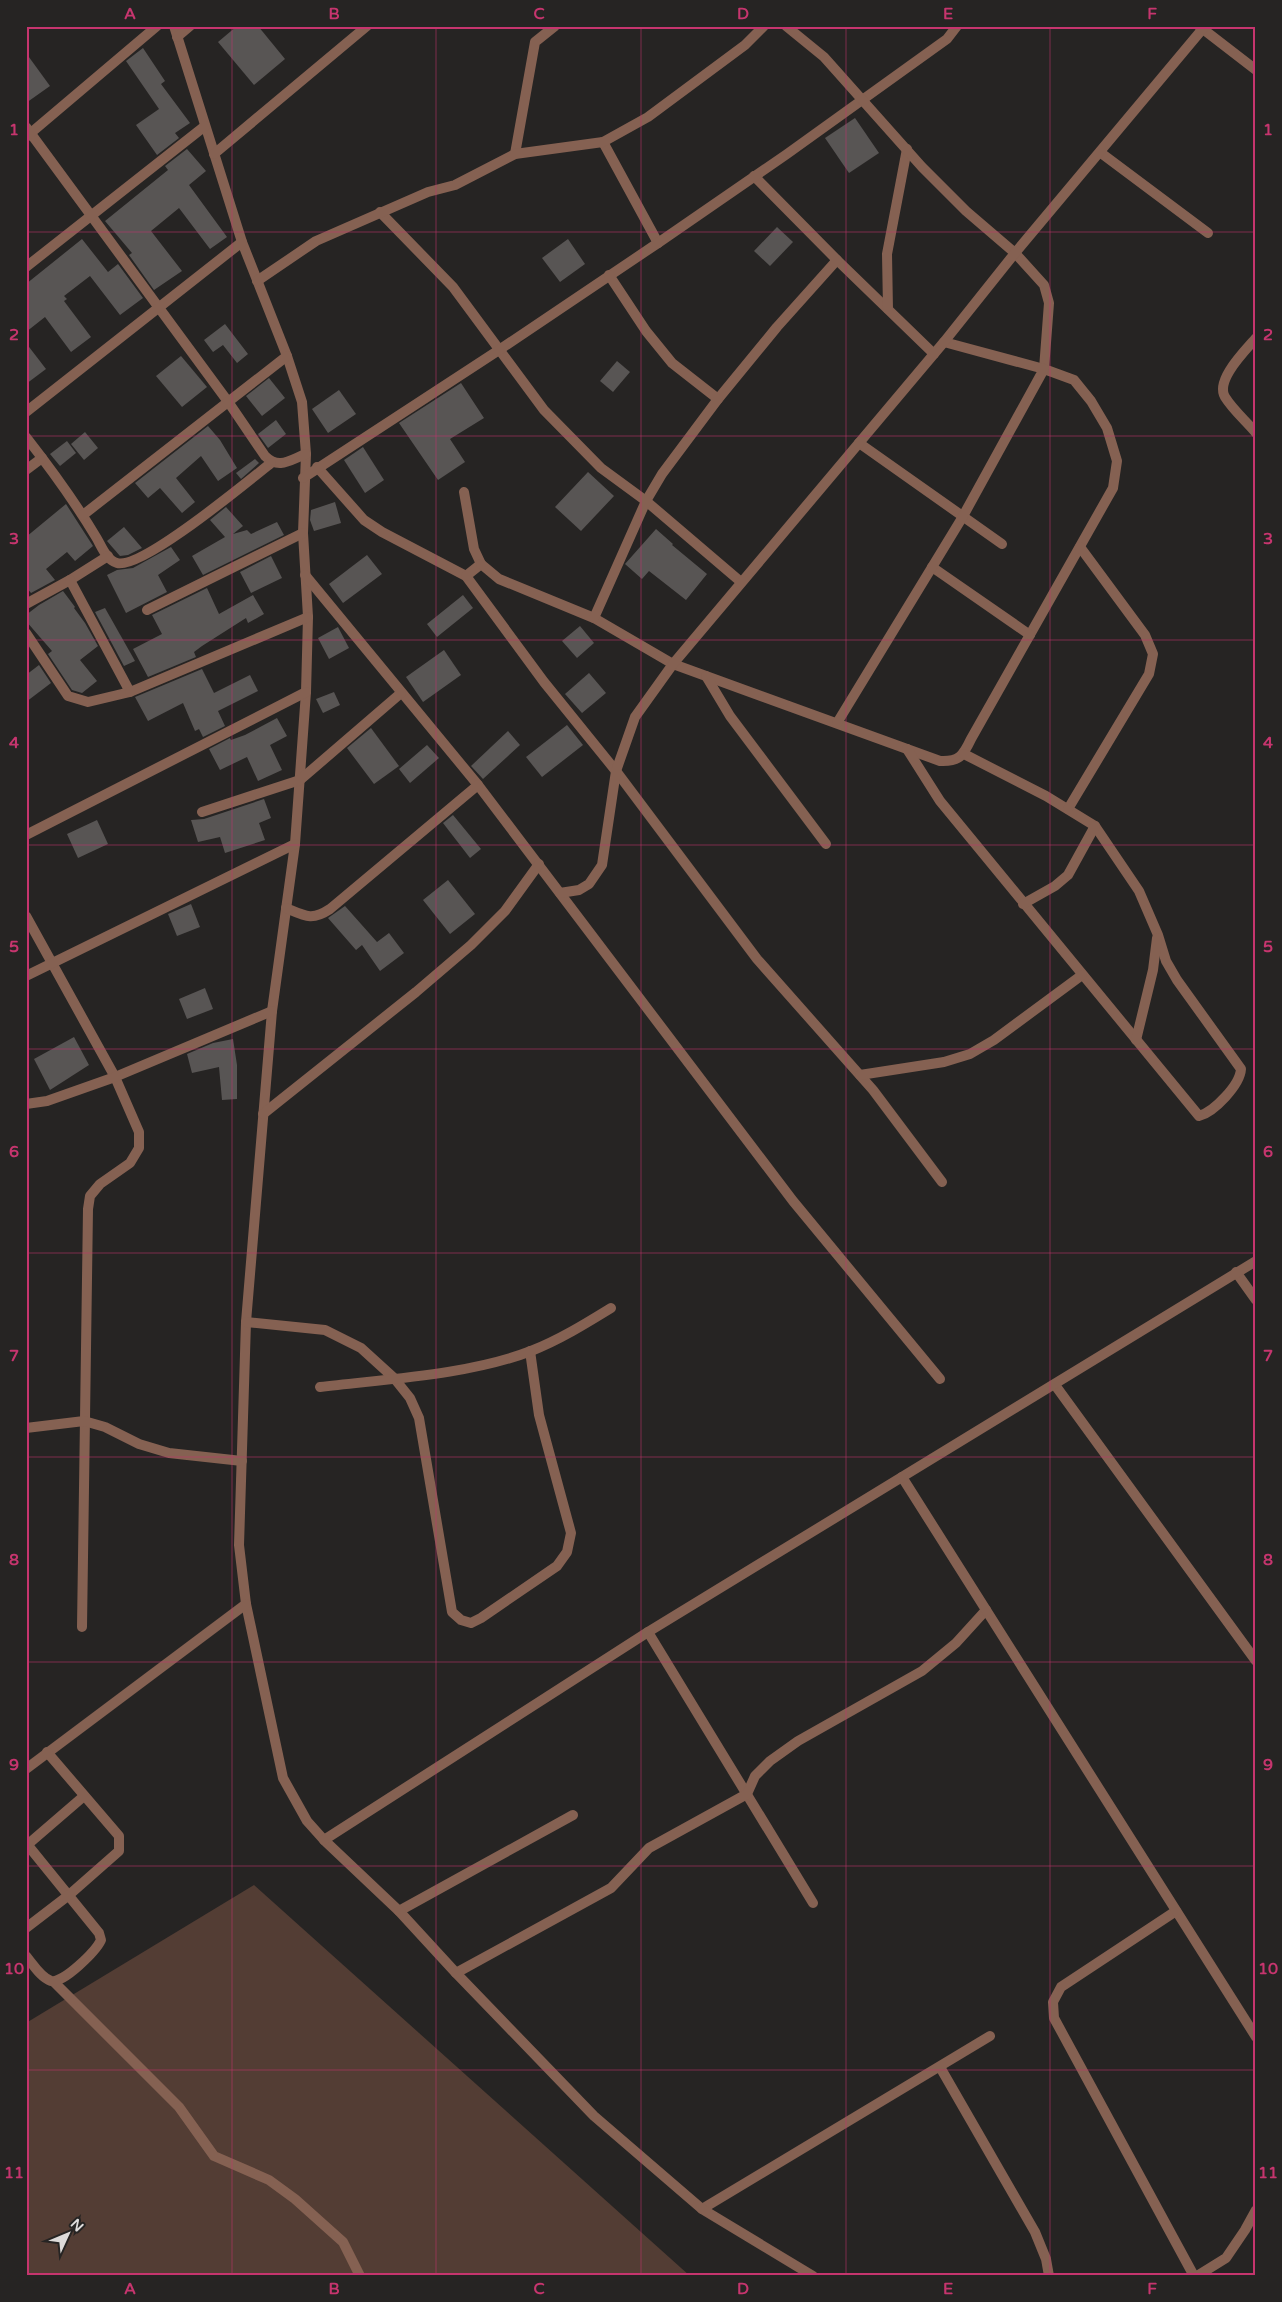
<svg xmlns="http://www.w3.org/2000/svg" width="1282" height="2302" viewBox="0 0 1282 2302" font-family="'Varela Round',sans-serif">
	<style>
		.green { fill: #533d34 }
		.building { fill: #585554 }
		.lines { fill: none; stroke-linecap: round; stroke-linejoin: round }
		.lane { stroke: #856152; stroke-width: 10 }
		.street { stroke: #856152; stroke-width: 10 }
		.grid { fill: none; stroke: #c6356e; stroke-width: 1; stroke-opacity: 0.55 }
		.neatline { fill: none; stroke: #c6356e; stroke-width: 2 }
		.grid-label { font-size: 16px; text-anchor: middle; font-weight: bold; fill: #c6356e }
	</style>
	<rect width="100%" height="100%" fill="#262423"/>
	<path class="green" d="M254,1885L690,2276H26V2023Z"/>
	<g class="building">
		<path d="M237,26H258L285,59L254,85L218,42Z"/>
		<path d="M143,48L165,81L161,84L190,123L175,133L179,138L157,155L136,125L159,109L126,61Z"/>
		<path d="M26,53L50,86L26,103Z"/>
		<path d="M855,118L879,153L849,173L825,138Z"/>
		<path d="M187,149L206,171L189,185L227,237L210,249L179,208L151,231L182,271L154,290L129,255L132,253L105,221L168,170L165,166Z"/>
		<path d="M777,227L793,242L770,266L754,251Z"/>
		<path d="M82,239L108,272L118,264L143,298L120,315L90,276L64,296L67,299L64,301L91,337L71,352L45,317L26,332V284Z"/>
		<path d="M568,239L585,264L560,282L542,258Z"/>
		<path d="M225,324L248,354L237,363L223,345L213,352L204,340Z"/>
		<path d="M26,343L46,369L26,384Z"/>
		<path d="M181,356L207,387L182,407L156,376Z"/>
		<path d="M617,361L630,372L613,392L600,381Z"/>
		<path d="M269,378L285,398L262,416L246,396Z"/>
		<path d="M461,383L484,418L450,439L465,462L438,480L399,423Z"/>
		<path d="M339,390L356,414L328,433L312,409Z"/>
		<path d="M276,420L286,434L268,448L258,434Z"/>
		<path d="M208,426L220,440L237,468L218,481L201,456L176,478L195,502L182,513L160,488L148,498L135,483Z"/>
		<path d="M85,432L98,448L84,460L71,444Z"/>
		<path d="M67,441L76,453L60,466L50,454Z"/>
		<path d="M363,447L384,480L365,493L344,460Z"/>
		<path d="M255,459L259,463L241,479L236,473Z"/>
		<path d="M588,472L614,496L581,531L555,507Z"/>
		<path d="M335,502L341,523L314,531L310,520L311,510Z"/>
		<path d="M66,504L93,546L75,561L67,552L46,569L55,580L31,593L26,587V537Z"/>
		<path d="M226,507L243,526L233,534L247,530L251,534L277,522L284,535L203,575L192,556L225,537L210,520Z"/>
		<path d="M124,527L142,548L128,555L120,556L107,541Z"/>
		<path d="M656,529L673,544L672,545L707,574L686,600L649,571L642,579L625,564Z"/>
		<path d="M171,547L180,560L158,575L167,592L126,613L107,575L117,570L133,568Z"/>
		<path d="M367,555L382,574L343,603L329,584Z"/>
		<path d="M271,556L282,578L251,593L240,572Z"/>
		<path d="M207,588L219,614L253,595L264,614L248,623L246,618L202,646L194,652L196,657L148,677L133,649L162,634L152,615Z"/>
		<path d="M63,591L75,607L74,608L85,623L98,646L80,660L97,681L82,693L72,690L48,654L52,651L26,621V615L39,605Z"/>
		<path d="M463,595L473,608L437,637L427,624Z"/>
		<path d="M105,608L135,661L124,666L95,612Z"/>
		<path d="M580,626L594,643L577,658L562,641Z"/>
		<path d="M338,627L349,648L329,659L318,638Z"/>
		<path d="M444,650L461,675L423,702L406,677Z"/>
		<path d="M39,665L51,683L26,702V675Z"/>
		<path d="M202,669L214,693L250,675L258,691L218,711L225,726L203,737L199,729L195,731L183,703L148,721L135,697Z"/>
		<path d="M589,673L606,693L582,713L565,694Z"/>
		<path d="M334,692L340,705L323,713L316,699Z"/>
		<path d="M277,718L287,736L270,745L282,770L258,781L247,757L220,770L209,749L230,738L231,740L245,735Z"/>
		<path d="M567,725L583,745L542,777L526,757Z"/>
		<path d="M371,728L399,766L374,784L347,748Z"/>
		<path d="M508,731L520,745L483,779L471,766Z"/>
		<path d="M427,745L439,758L410,783L399,769Z"/>
		<path d="M264,799L271,818L259,823L265,840L225,853L220,837L198,842L191,820L204,819Z"/>
		<path d="M453,815L481,849L470,858L443,823Z"/>
		<path d="M97,820L108,844L78,858L67,834Z"/>
		<path d="M448,880L475,914L450,934L423,900Z"/>
		<path d="M191,904L200,927L177,936L168,914Z"/>
		<path d="M345,906L377,942L389,933L404,953L380,971L362,945L356,950L328,918Z"/>
		<path d="M205,988L213,1009L187,1019L179,999Z"/>
		<path d="M74,1037L89,1065L50,1090L34,1059Z"/>
		<path d="M233,1039L237,1065V1099L222,1100L219,1067L192,1073L187,1054L213,1043Z"/>
	</g>
	<g class="lines">
		<g class="lane">
			<path d="M1256,338C1245,351 1215,380 1225,397C1233,410 1246,421 1256,433"/>
			<path d="M1055,1385L1256,1661"/>
			<path d="M648,1632L813,1903"/>
			<path d="M399,1911L573,1815"/>
			<path d="M1176,1911L1061,1987L1053,2002L1054,2018L1194,2276"/>
			<path d="M456,1973L611,1888L649,1848L747,1794L755,1776L770,1761L798,1741L922,1671L956,1643L986,1610"/>
			<path d="M940,2067L1035,2232L1046,2259L1049,2276"/>
			<path d="M702,2209L990,2036"/>
		</g>
		<g class="street">
			<path d="M174,26L242,242L287,356L302,402L306,454L303,533L308,617L306,692L295,844L272,1011L246,1322L239,1545L246,1604L283,1778L307,1821L324,1840L399,1911L456,1973L594,2116L702,2209L813,2276"/>
			<path d="M1199,26L1256,70"/>
			<path d="M177,37L190,26"/>
			<path d="M26,127L229,403L265,456C279,470 290,460 306,454"/>
			<path d="M26,137L157,26"/>
			<path d="M603,142L658,243"/>
			<path d="M1101,153L1208,233"/>
			<path d="M214,154L367,26"/>
			<path d="M515,154L535,42L555,26"/>
			<path d="M380,212L453,287L544,410L601,468L646,501L741,582"/>
			<path d="M837,260L934,354"/>
			<path d="M26,267L205,126"/>
			<path d="M257,281L316,241L428,192L455,185L515,154L603,142L648,117L745,45L764,26"/>
			<path d="M888,309L887,254L907,149"/>
			<path d="M718,399L777,327L837,260L754,176"/>
			<path d="M26,412L242,242"/>
			<path d="M26,437C51,469 75,502 96,537C101,545 106,560 117,563C142,570 248,481 271,463"/>
			<path d="M859,443L1002,544"/>
			<path d="M317,467L364,520L382,532L466,576L544,682L616,771L757,959L873,1090L942,1182"/>
			<path d="M26,470L42,458"/>
			<path d="M303,478L499,350L658,243L787,154L947,39L957,26"/>
			<path d="M464,492L474,549L481,564L466,576"/>
			<path d="M83,515L287,356"/>
			<path d="M481,564L499,579L594,618L673,664L940,761C959,762 963,756 971,739L1113,488L1117,461L1107,428L1091,401L1074,380L1044,369L1049,303L1044,285L1015,253L966,211L922,167L824,57L786,26"/>
			<path d="M932,567L1030,635"/>
			<path d="M305,575L478,785L793,1201L940,1379"/>
			<path d="M26,604L70,580L108,556"/>
			<path d="M147,610L303,533"/>
			<path d="M594,618L646,501L662,474L718,399L672,363L646,331L609,275"/>
			<path d="M26,633L68,696L88,702L130,692L70,580"/>
			<path d="M706,676L730,716L826,844"/>
			<path d="M130,692L308,617"/>
			<path d="M837,723L962,518L1044,369L944,342"/>
			<path d="M907,749L940,801L1199,1116C1214,1112 1240,1085 1241,1069L1177,980L1166,961L1158,935L1139,891L1095,826L1046,796L964,754"/>
			<path d="M1068,809L1149,674L1153,654L1145,635L1080,547"/>
			<path d="M202,812L300,780L401,693"/>
			<path d="M26,835L306,692"/>
			<path d="M560,893L579,890L589,884L602,865L616,771L635,717L673,664L944,342L1015,253L1205,26"/>
			<path d="M1023,904L1055,886L1068,875L1095,826"/>
			<path d="M286,908C305,916 312,921 330,909L478,785"/>
			<path d="M26,916L115,1077L139,1132V1148L130,1163L100,1184L90,1196L88,1209L82,1627"/>
			<path d="M26,976L295,844"/>
			<path d="M1136,1040L1153,970L1157,938"/>
			<path d="M860,1075L944,1062L970,1054L994,1040L1082,975"/>
			<path d="M26,1104L47,1101L115,1077L272,1011"/>
			<path d="M263,1114L416,992L471,945L505,911L539,864"/>
			<path d="M1236,1272L1256,1300"/>
			<path d="M246,1322L325,1330L361,1348L394,1378L410,1398L419,1418L452,1612L461,1620L471,1623L481,1618L557,1566L567,1552L571,1533L539,1415L530,1351"/>
			<path d="M320,1387C386,1379 469,1375 531,1351C559,1340 585,1324 611,1308"/>
			<path d="M26,1428L84,1421L105,1427L139,1444L169,1453L242,1461"/>
			<path d="M902,1477L1256,2037"/>
			<path d="M26,1769L246,1604"/>
			<path d="M324,1840L648,1632L1256,1261"/>
			<path d="M26,1843L99,1933L101,1940C96,1951 63,1984 51,1981C40,1977 33,1964 26,1956"/>
			<path d="M26,1846L84,1796"/>
			<path d="M26,1928L69,1895L119,1851V1836L47,1752"/>
			<path d="M54,1982L179,2107L214,2156L269,2180L295,2199L343,2242L360,2276"/>
			<path d="M1197,2276L1226,2258L1245,2230L1256,2210"/>
		</g>
	</g>
	<path class="grid" d="M232,26V2276M436,26V2276M641,26V2276M846,26V2276M1050,26V2276M26,232H1256M26,436H1256M26,640H1256M26,845H1256M26,1049H1256M26,1253H1256M26,1457H1256M26,1662H1256M26,1866H1256M26,2070H1256"/>
	<rect width="1282" height="2302" fill="none" stroke="#262423" stroke-width="55"/>
	<g transform="translate(68 2234) rotate(46)" stroke="#262423" stroke-width="4" paint-order="stroke">
	<path d="M0-4L9 19L0 12L-9 19Z" fill="#dddbda"/>
	<text y="-8" font-size="14" font-weight="bold" text-anchor="middle" fill="#dddbda">N</text>
	</g>
	<rect x="28" y="28" width="1226" height="2246" class="neatline"/>
	<g class="grid-label">
		<text x="130" y="19">A</text>
		<text x="334" y="19">B</text>
		<text x="539" y="19">C</text>
		<text x="743" y="19">D</text>
		<text x="948" y="19">E</text>
		<text x="1152" y="19">F</text>
		<text x="14" y="135">1</text>
		<text x="1268" y="135">1</text>
		<text x="14" y="340">2</text>
		<text x="1268" y="340">2</text>
		<text x="14" y="544">3</text>
		<text x="1268" y="544">3</text>
		<text x="14" y="748">4</text>
		<text x="1268" y="748">4</text>
		<text x="14" y="952">5</text>
		<text x="1268" y="952">5</text>
		<text x="14" y="1157">6</text>
		<text x="1268" y="1157">6</text>
		<text x="14" y="1361">7</text>
		<text x="1268" y="1361">7</text>
		<text x="14" y="1565">8</text>
		<text x="1268" y="1565">8</text>
		<text x="14" y="1770">9</text>
		<text x="1268" y="1770">9</text>
		<text x="14" y="1974">10</text>
		<text x="1268" y="1974">10</text>
		<text x="14" y="2178">11</text>
		<text x="1268" y="2178">11</text>
		<text x="130" y="2294">A</text>
		<text x="334" y="2294">B</text>
		<text x="539" y="2294">C</text>
		<text x="743" y="2294">D</text>
		<text x="948" y="2294">E</text>
		<text x="1152" y="2294">F</text>
	</g>
</svg>
